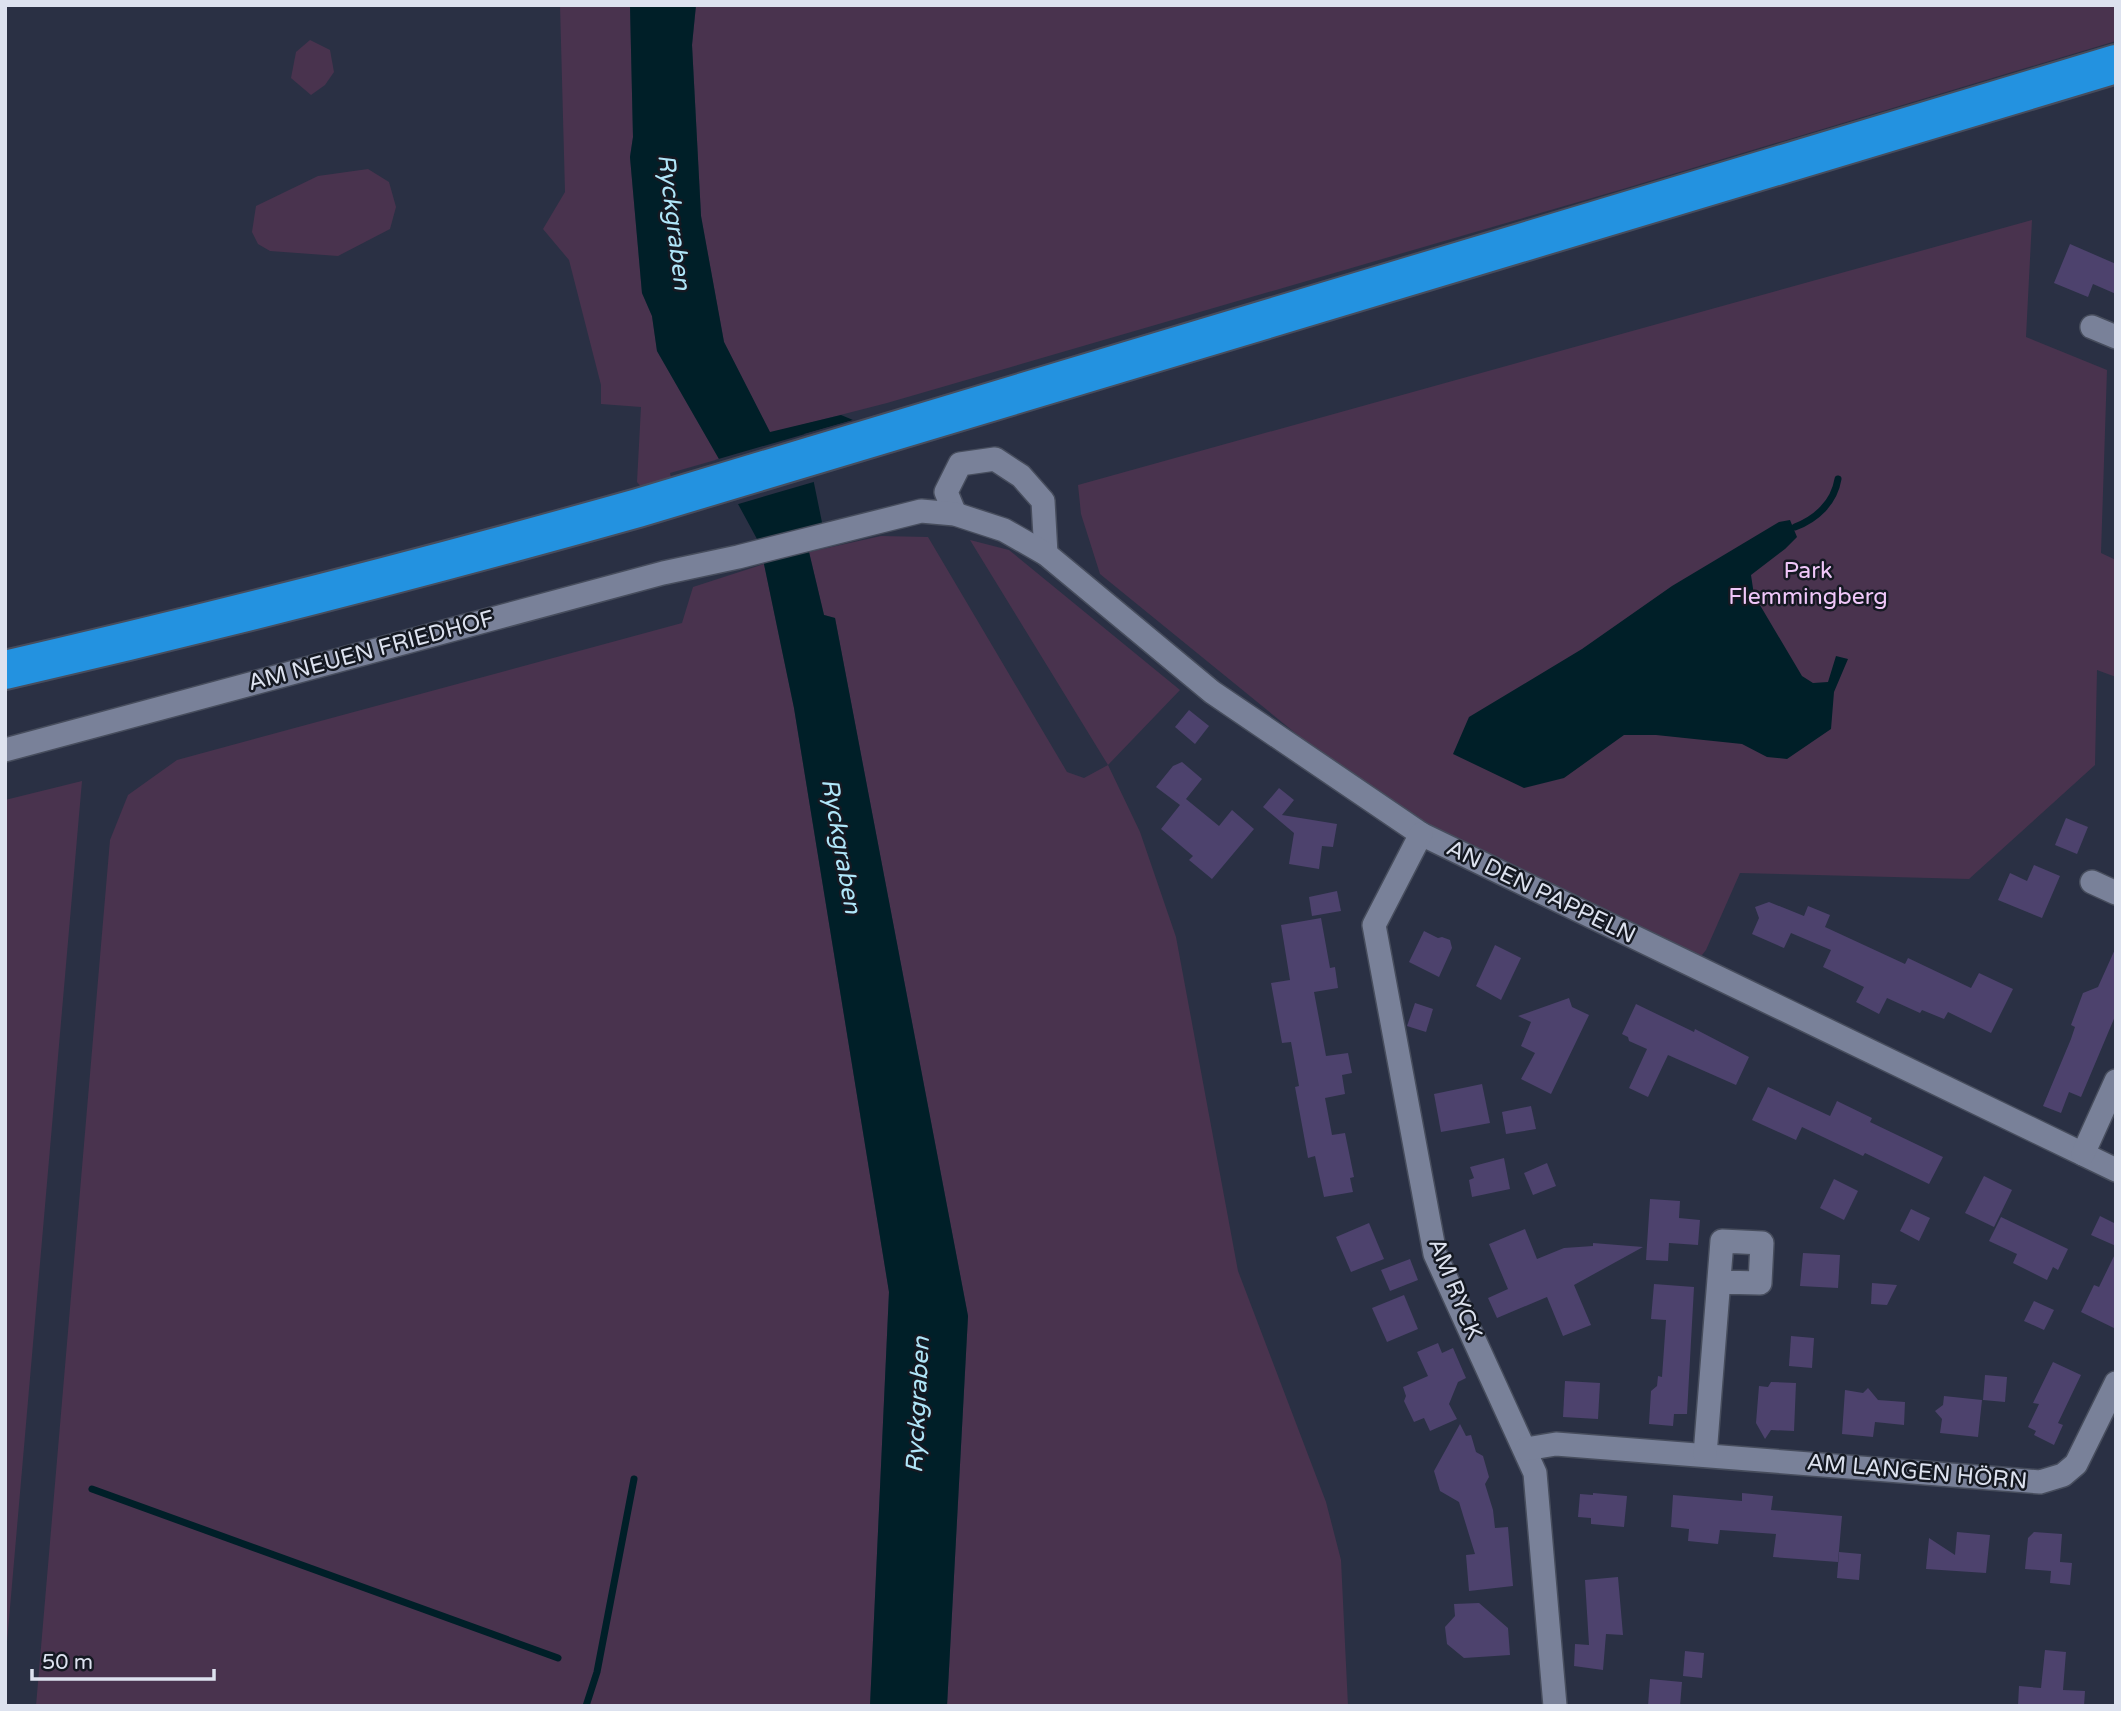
<svg xmlns="http://www.w3.org/2000/svg" width="2121" height="1711" viewBox="0 0 2121 1711" font-family="'Varela Round',sans-serif">
	<style>
		.green { fill: #49334e }
		.water { fill: #001f28 }
		.pier { fill: #2a3044 }
		.lines { fill: none; stroke-linecap: round; stroke-linejoin: round }
		.stream { stroke: #001f28; stroke-width: 7 }
		.building { fill: #4d426d }
		.street-casing { stroke: #474d5d; stroke-width: 26 }
		.highway-casing { stroke: #474d5d; stroke-width: 42 }
		.street { stroke: #798199; stroke-width: 23 }
		.highway { stroke: #2392e0; stroke-width: 38 }
		.labels { text-anchor: middle; dominant-baseline: central; stroke-width: 5; stroke-linejoin: round; paint-order: stroke }
		.park-label { font-size: 23px; fill: #f0c7f9; stroke: #151922 }
		.street-label { font-size: 23px; fill: #dde2ef; stroke: #151922 }
		.water-label { font-size: 24px; font-style: italic; fill: #b0e6f9; stroke: #151922 }
	</style>
	<rect width="100%" height="100%" fill="#2a3044"/>
	<g class="green">
		<path d="M560,5H630L633,137L630,157L642,293L652,316L657,351L719,459L670,473L672,483L643,489L637,482L641,407L601,404V385L569,260L543,229L565,192Z"/>
		<path d="M696,5H2116V41L1623,189L887,403L770,433L724,342L701,216L692,45Z"/>
		<path d="M310,40L330,50L334,72L325,85L311,95L291,78L296,52Z"/>
		<path d="M368,169L389,182L396,207L390,229L338,256L270,251L258,244L252,232L256,206L318,176Z"/>
		<path d="M2032,220L2026,337L2107,370L2101,553L2116,560V677L2097,670L2095,765L1969,879L1740,873L1706,950L1698,960L1431,826L1305,741L1100,574L1081,514L1078,485Z"/>
		<path d="M881,536L928,537L1067,772L1084,778L1108,765L970,540L1009,550L1180,690L1108,765L1140,832L1176,937L1238,1271L1326,1502L1341,1560L1348,1706H947L968,1316L835,618L824,615L809,552Z"/>
		<path d="M764,564L794,708L889,1292L870,1706H36L110,840L128,795L177,760L682,623L693,587Z"/>
		<path d="M82,781L5,1665V800Z"/>
	</g>
	<g class="water">
		<path d="M630,5H696L692,45L701,216L724,342L770,432L841,415L853,420L804,434L827,547L809,552L824,615L835,618L968,1316L947,1706H870L889,1292L794,708L764,564L757,539L738,504L719,459L657,351L652,316L642,293L630,157L633,137Z"/>
		<path d="M1790,520L1797,537L1785,549L1751,575L1754,595L1802,676L1813,683L1828,682L1836,656L1848,659L1834,692L1831,729L1787,759L1767,757L1742,744L1656,735H1624L1564,778L1524,788L1453,754L1469,717L1582,649L1672,586L1779,522Z"/>
	</g>
	<path class="pier" d="M857,419L855,423L808,437L817,481L735,505L715,460Z"/>
	<g class="lines">
		<g class="stream">
			<path d="M1795,527C1816,519 1834,503 1838,479"/>
			<path d="M92,1489L558,1658"/>
			<path d="M586,1706L597,1672L634,1479"/>
		</g>
	</g>
	<g class="building">
		<path d="M2070,244L2116,264V294L2093,284L2088,297L2054,283Z"/>
		<path d="M1189,710L1209,726L1195,744L1175,727Z"/>
		<path d="M1182,762L1202,779L1186,799L1219,826L1232,810L1254,829L1212,879L1189,860L1193,856L1161,829L1180,805L1156,787L1173,766Z"/>
		<path d="M1279,788L1294,800L1282,815L1337,824L1333,847L1322,846L1319,869L1289,864L1294,833L1263,807Z"/>
		<path d="M2066,818L2088,827L2077,854L2055,845Z"/>
		<path d="M2034,865L2060,876L2042,918L1998,900L2010,873L2027,881Z"/>
		<path d="M1337,891L1341,911L1312,916L1309,897Z"/>
		<path d="M1769,902L1804,916L1808,906L1830,915L1825,927L1905,964L1908,958L1971,988L1979,973L2013,989L1991,1033L1948,1012L1944,1019L1922,1010L1920,1013L1887,998L1879,1014L1856,1002L1864,987L1823,967L1831,950L1791,933L1784,948L1752,934L1759,918L1755,907Z"/>
		<path d="M1321,918L1330,968L1335,967L1338,988L1314,992L1326,1056L1348,1053L1352,1073L1342,1075L1345,1094L1325,1098L1332,1135L1345,1133L1354,1177L1350,1178L1353,1192L1324,1197L1315,1156L1308,1158L1295,1087L1299,1086L1291,1042L1282,1043L1271,983L1290,980L1281,925Z"/>
		<path d="M1424,931L1438,938L1442,937L1450,940L1452,948L1439,977L1409,962Z"/>
		<path d="M1495,945L1521,958L1501,1000L1476,986Z"/>
		<path d="M2116,947V1014L2081,1097L2069,1092L2061,1113L2043,1106L2071,1039L2075,1027L2071,1025L2083,993L2098,987Z"/>
		<path d="M1569,998L1572,1007L1589,1015L1551,1094L1521,1079L1535,1053L1521,1046L1531,1022L1518,1016Z"/>
		<path d="M1415,1003L1433,1009L1426,1032L1407,1026Z"/>
		<path d="M1636,1004L1694,1032L1695,1029L1749,1057L1736,1085L1668,1055L1648,1097L1629,1088L1647,1049L1629,1041L1628,1037L1622,1034Z"/>
		<path d="M1482,1084L1490,1123L1441,1132L1434,1094Z"/>
		<path d="M1768,1087L1830,1116L1837,1101L1872,1118L1870,1122L1943,1157L1929,1184L1865,1153L1863,1156L1802,1127L1796,1140L1752,1120Z"/>
		<path d="M1531,1106L1536,1129L1506,1134L1502,1112Z"/>
		<path d="M1504,1158L1510,1189L1472,1197L1469,1180L1474,1178L1470,1167Z"/>
		<path d="M1547,1163L1556,1186L1533,1195L1524,1173Z"/>
		<path d="M1984,1176L2012,1190L1994,1227L1965,1213Z"/>
		<path d="M1834,1179L1858,1191L1844,1220L1820,1208Z"/>
		<path d="M1650,1199L1680,1201L1679,1218L1700,1220L1698,1245L1669,1243L1668,1261L1646,1260Z"/>
		<path d="M1911,1209L1930,1218L1919,1241L1900,1231Z"/>
		<path d="M2100,1216L2116,1224V1246L2091,1235Z"/>
		<path d="M2001,1217L2068,1249L2058,1270L2053,1267L2047,1280L2013,1263L2017,1254L1989,1241Z"/>
		<path d="M1369,1223L1384,1259L1351,1272L1336,1237Z"/>
		<path d="M1525,1229L1537,1259L1564,1248L1593,1246V1243L1643,1247L1574,1285L1591,1325L1563,1336L1547,1297L1497,1318L1488,1298L1508,1289L1489,1244Z"/>
		<path d="M2116,1252V1329L2081,1312L2094,1285L2099,1287Z"/>
		<path d="M1803,1253L1840,1255L1838,1288L1800,1286Z"/>
		<path d="M1410,1259L1418,1280L1390,1291L1381,1270Z"/>
		<path d="M1872,1283L1897,1285L1887,1305L1871,1304Z"/>
		<path d="M1654,1284L1694,1287L1687,1414H1674L1673,1426L1649,1424L1651,1391L1657,1386L1658,1376L1662,1377L1666,1320L1651,1319Z"/>
		<path d="M1404,1295L1418,1329L1387,1342L1372,1308Z"/>
		<path d="M2034,1301L2054,1310L2044,1330L2024,1321Z"/>
		<path d="M1791,1336L1814,1338L1812,1368L1789,1366Z"/>
		<path d="M1438,1343L1442,1353L1453,1348L1466,1378L1458,1382L1449,1404L1457,1419L1430,1431L1424,1418L1414,1422L1404,1401L1406,1396L1403,1387L1428,1376L1417,1352Z"/>
		<path d="M2053,1362L2081,1375L2058,1423L2063,1425L2054,1445L2034,1435L2036,1431L2028,1427L2039,1404L2033,1403Z"/>
		<path d="M1985,1375L2007,1377L2005,1402L1983,1400Z"/>
		<path d="M1565,1381L1600,1383L1598,1419L1563,1417Z"/>
		<path d="M1771,1382L1796,1383L1794,1431L1771,1430L1765,1439L1756,1423L1759,1386L1768,1387Z"/>
		<path d="M1868,1388L1878,1400L1905,1402L1904,1425L1875,1422L1873,1437L1842,1434L1845,1390L1863,1393Z"/>
		<path d="M1944,1396L1982,1400L1978,1437L1940,1433L1942,1419L1935,1411L1943,1405Z"/>
		<path d="M1460,1424L1466,1436L1471,1435L1476,1452L1483,1456L1489,1477L1485,1484L1493,1510L1495,1528L1508,1527L1513,1586L1469,1591L1466,1555L1475,1554L1459,1502L1440,1491L1434,1471Z"/>
		<path d="M1593,1493L1627,1496L1624,1527L1591,1524V1518L1578,1517L1580,1494L1593,1495Z"/>
		<path d="M1742,1493L1773,1496L1771,1510L1842,1516L1838,1562L1773,1557L1776,1534L1720,1530L1718,1544L1688,1541L1689,1529L1671,1527L1673,1495L1742,1501Z"/>
		<path d="M1957,1532L1990,1535L1986,1573L1926,1569L1929,1538L1955,1555Z"/>
		<path d="M2034,1532L2062,1534L2060,1562L2072,1563L2070,1585L2050,1583L2051,1571L2025,1569L2028,1538Z"/>
		<path d="M1839,1552L1861,1554L1859,1580L1837,1578Z"/>
		<path d="M1618,1577L1623,1635L1606,1634L1603,1670L1574,1666L1575,1644L1589,1645L1585,1580Z"/>
		<path d="M1479,1603L1508,1628L1510,1655L1464,1658L1447,1644L1445,1627L1455,1616L1454,1604Z"/>
		<path d="M2045,1650L2066,1652L2063,1690L2085,1691L2084,1706H2018L2019,1686L2041,1688Z"/>
		<path d="M1685,1651L1704,1653L1702,1678L1683,1676Z"/>
		<path d="M1650,1679L1682,1682L1680,1706H1648Z"/>
	</g>
	<g class="lines">
		<defs>
			<g id="street">
				<path d="M2092,327L2116,337"/>
				<path d="M955,514L946,492L960,464L995,459L1021,476L1043,501L1046,554"/>
				<path d="M5,750L663,573L738,557L921,511L955,514L1004,530L1046,554L1212,692L1421,834L2116,1170"/>
				<path d="M1421,834L1374,925L1435,1254L1535,1473L1555,1706"/>
				<path d="M2092,882L2116,893"/>
				<path d="M2083,1154L2116,1081"/>
				<path d="M1526,1449L1556,1444L2040,1482L2063,1475L2076,1464L2116,1383"/>
				<path d="M1705,1455L1722,1241L1762,1243L1760,1283L1719,1282"/>
			</g>
			<path id="highway" d="M5,670C218,621 428,567 638,508L2116,64"/>
		</defs>
		<use href="#street" class="street-casing"/>
		<use href="#highway" class="highway-casing"/>
		<use href="#street" class="street"/>
		<use href="#highway" class="highway"/>
	</g>
	<g class="labels">
		<g class="park-label">
			<text x="1808" y="571">Park<tspan x="1808" dy="26">Flemmingberg</tspan></text>
		</g>
		<g class="street-label">
			<text transform="translate(371 651) rotate(-15)">AM NEUEN FRIEDHOF</text>
			<text transform="translate(1541 892) rotate(26)">AN DEN PAPPELN</text>
			<text transform="translate(1455 1289) rotate(68)">AM RYCK</text>
			<text transform="translate(1917 1472) rotate(5)">AM LANGEN HÖRN</text>
		</g>
		<g class="water-label">
			<text transform="translate(674 222) rotate(83)">Ryckgraben</text>
			<text transform="translate(841 846) rotate(80)">Ryckgraben</text>
			<text transform="translate(918 1405) rotate(-87)">Ryckgraben</text>
		</g>
	</g>
	<rect width="2121" height="1711" fill="none" stroke="#dde2ef" stroke-width="14"/>
	<path d="M32 1669v10h182v-10" fill="none" stroke="#dde2ef" stroke-width="3.5"/>
	<text x="42" y="1669" font-size="21" fill="#dde2ef" stroke="#151922" stroke-width="5" paint-order="stroke">50 m</text>
</svg>
